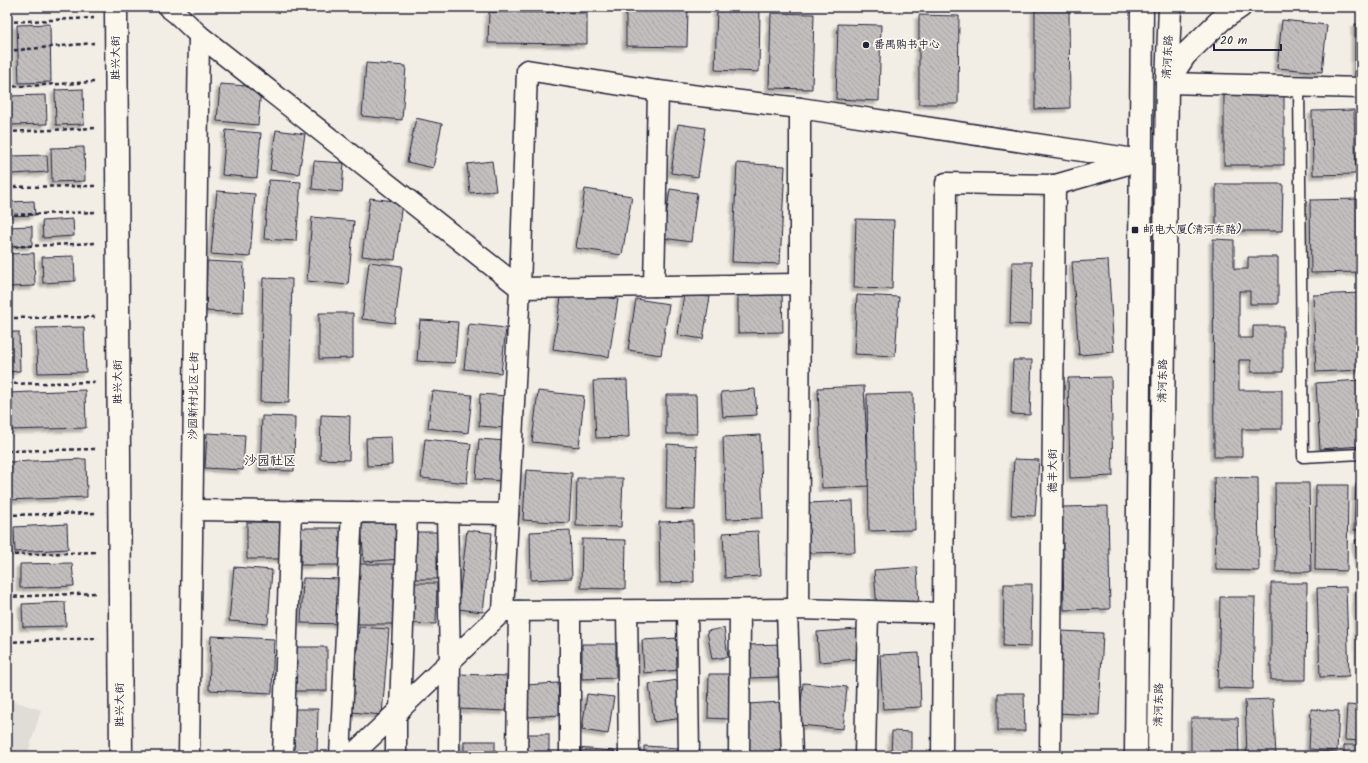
<svg xmlns="http://www.w3.org/2000/svg" width="1368" height="763" viewBox="0 0 1368 763" font-family="Kalam,'LXGW WenKai TC',sans-serif">
	<style>
		.built { fill: #e0dcd6 }
		.building { fill: url(#building-back-hatch); stroke: #22223b; filter: url(#shadow) }
		.lines { fill: none; stroke-linecap: round; stroke-linejoin: round }
		.service-casing { stroke: #22223b; stroke-width: 13 }
		.minor-casing { stroke: #22223b; stroke-width: 23 }
		.tertiary-casing { stroke: #22223b; stroke-width: 25 }
		.primary-casing { stroke: #22223b; stroke-width: 25 }
		.path { stroke: #22223b; stroke-width: 2.5; stroke-dasharray: 4 3; stroke-linecap: butt }
		.service { stroke: #fbf7ec; stroke-width: 10 }
		.minor { stroke: #fbf7ec; stroke-width: 20 }
		.tertiary { stroke: #fbf7ec; stroke-width: 22 }
		.primary { stroke: #fbf7ec; stroke-width: 22 }
		.poi-dot { fill: #22223b; stroke: #fbf7ec; stroke-width: 1.5 }
		.labels { text-anchor: middle; dominant-baseline: central; stroke-width: 3.5; stroke-linejoin: round; paint-order: stroke }
		.poi-label { font-size: 11px; fill: #22223b; stroke: #fbf7ec; text-anchor: start }
		.street-label { font-size: 11px; fill: #22223b; stroke: #fbf7ec }
		.quarter-label { font-size: 13px; fill: #22223b; stroke: #fbf7ec }
	</style>
	<defs>
		<pattern id="building-back-hatch" width="6" height="6" patternUnits="userSpaceOnUse"><rect width="6" height="6" fill="#c2bebe"/><path d="M-1 5l2 2M0 0l6 6M5-1l2 2" fill="none" stroke="#a6a3a4"/></pattern>
		<filter id="shadow"><feDropShadow dx="-3.5" dy="3.5" stdDeviation="1" flood-color="#0004"/></filter>
	</defs>
	<rect width="100%" height="100%" fill="#f2eee5"/>
	<filter id="ink" filterUnits="userSpaceOnUse"><feTurbulence type="fractalNoise" baseFrequency=".025" numOctaves="2"/><feDisplacementMap in="SourceGraphic" scale="8" xChannelSelector="R" yChannelSelector="G"/><feConvolveMatrix kernelMatrix="1 2 1 2 8 2 1 2 1" color-interpolation-filters="sRGB"/></filter>
	<g filter="url(#ink)">
		<path class="built" d="M7,699L41,710L27,756H7Z"/>
		<g class="building">
			<rect x="7" y="7" width="3" height="9"/>
			<path d="M717,7H760L759,72L715,70Z"/>
			<path d="M626,8L688,9L687,47L626,46Z"/>
			<path d="M1035,9H1069L1070,108L1035,109Z"/>
			<path d="M489,12L587,13V44L488,43Z"/>
			<path d="M771,13L814,14L812,89L769,88Z"/>
			<path d="M919,15L959,16L958,104H919Z"/>
			<path d="M1282,20L1327,25L1322,72L1277,68Z"/>
			<path d="M50,24L51,82L19,83L17,25Z"/>
			<path d="M838,24L881,25L879,101L836,99Z"/>
			<rect x="1355" y="24" width="6" height="51"/>
			<path d="M366,63L406,66L402,120L362,116Z"/>
			<path d="M220,84L261,87L258,125L217,121Z"/>
			<path d="M83,89L84,124L56,125L55,90Z"/>
			<rect x="1224" y="91" width="60" height="74"/>
			<path d="M46,95L47,124L10,125L8,96Z"/>
			<path d="M1354,110L1356,174L1313,175L1312,111Z"/>
			<path d="M416,118L442,124L433,168L407,162Z"/>
			<path d="M678,124L705,128L698,177L671,173Z"/>
			<path d="M226,130L261,133L257,178L222,175Z"/>
			<path d="M276,130L305,134L299,174L270,170Z"/>
			<path d="M84,147L85,181L52,182L51,148Z"/>
			<path d="M47,155L48,172L11,174V156Z"/>
			<path d="M314,161L344,163L342,192L312,189Z"/>
			<path d="M492,161L496,191L470,193L467,164Z"/>
			<path d="M737,163L785,166L780,264L732,262Z"/>
			<path d="M269,180L301,182L296,241L264,239Z"/>
			<path d="M1216,184H1283L1282,231H1216Z"/>
			<path d="M585,189L632,196L622,255L576,248Z"/>
			<path d="M670,189L697,193L691,242L663,238Z"/>
			<path d="M217,191L255,194L250,257L211,254Z"/>
			<path d="M370,198L402,202L395,260L362,256Z"/>
			<path d="M1361,199V272L1311,273L1310,200Z"/>
			<path d="M34,201L35,215L7,216V202Z"/>
			<path d="M312,217L354,221L348,285L307,281Z"/>
			<path d="M73,219L74,236L43,238L42,221Z"/>
			<path d="M856,219L894,220L892,289L854,288Z"/>
			<path d="M32,226V246L7,247V227Z"/>
			<path d="M1213,239L1234,240V269H1248V257H1278V304H1250V291H1239V338H1253V326H1283V372H1251V360H1239V390H1282V429H1242V457H1214Z"/>
			<path d="M34,253L35,286L7,287V254Z"/>
			<path d="M74,256L75,281L43,283L42,257Z"/>
			<path d="M1108,260L1114,352L1079,355L1072,262Z"/>
			<path d="M207,261L244,263L243,313L206,311Z"/>
			<path d="M369,262L402,266L395,323L362,319Z"/>
			<path d="M1012,262H1032L1031,325L1010,324Z"/>
			<path d="M263,278L292,279L289,403L260,402Z"/>
			<path d="M562,291L618,299L609,357L553,349Z"/>
			<path d="M782,291L783,332L738,333V292Z"/>
			<path d="M1361,293V370L1316,372L1313,295Z"/>
			<path d="M684,294L710,297L703,339L678,335Z"/>
			<path d="M857,295L899,297L895,356L854,354Z"/>
			<path d="M636,299L669,304L661,355L628,350Z"/>
			<path d="M319,313H353V358L319,359Z"/>
			<path d="M420,320L458,322L455,363L417,361Z"/>
			<path d="M469,324L506,328L501,373L464,369Z"/>
			<path d="M84,327L86,372L38,373L36,328Z"/>
			<path d="M7,332H19L20,371L7,372Z"/>
			<path d="M1013,360H1032L1030,415L1011,414Z"/>
			<path d="M1111,377L1113,476L1070,478L1068,378Z"/>
			<path d="M627,380L629,437L596,438L593,381Z"/>
			<path d="M1361,380V446L1320,449L1316,383Z"/>
			<path d="M864,386L869,486L822,488L818,388Z"/>
			<path d="M755,389L757,415L723,417L721,392Z"/>
			<path d="M85,390L86,428L7,430V393Z"/>
			<path d="M432,391L472,395L468,433L428,428Z"/>
			<path d="M538,391L584,396L579,447L532,442Z"/>
			<path d="M913,393L915,530L869,531L867,394Z"/>
			<path d="M480,394L507,396L505,428L479,426Z"/>
			<path d="M666,395H696L697,434H666Z"/>
			<path d="M321,415L350,416L349,460L320,459Z"/>
			<path d="M262,416L295,417L294,471L260,470Z"/>
			<path d="M207,433L245,435L243,470L205,468Z"/>
			<path d="M760,435L763,518L726,519L723,437Z"/>
			<path d="M391,437L392,465L367,466L366,438Z"/>
			<path d="M425,439L471,444L467,483L421,478Z"/>
			<path d="M479,439L506,441L504,481L476,479Z"/>
			<path d="M667,444L697,446L695,510L666,509Z"/>
			<path d="M86,459L87,497L7,500V462Z"/>
			<path d="M1014,459L1039,460L1035,516L1011,515Z"/>
			<path d="M526,470L572,473L569,523L523,520Z"/>
			<path d="M1214,477L1258,478L1259,571L1216,570Z"/>
			<path d="M577,478H623L621,527L576,526Z"/>
			<path d="M1275,483H1309L1311,572H1276Z"/>
			<path d="M1356,484H1361V530H1354Z"/>
			<path d="M1316,485H1348L1347,571L1315,570Z"/>
			<path d="M853,501L855,552L808,553L807,503Z"/>
			<path d="M1108,506L1110,609L1064,610L1062,507Z"/>
			<path d="M395,521L399,559L364,562L361,524Z"/>
			<path d="M693,521L694,582L660,583L659,522Z"/>
			<path d="M247,522H283L282,559H247Z"/>
			<path d="M67,524L68,549L15,552L14,527Z"/>
			<rect x="301" y="528" width="45" height="37"/>
			<path d="M467,530L492,533L483,612L458,609Z"/>
			<path d="M570,530L572,578L531,580L530,532Z"/>
			<path d="M758,531L760,576L725,578L723,533Z"/>
			<path d="M412,532H438L439,579H413Z"/>
			<path d="M582,539L626,540L625,589L581,588Z"/>
			<path d="M1361,539V571H1360L1355,540Z"/>
			<rect x="7" y="560" width="2" height="29"/>
			<path d="M72,563L74,586L20,588V564Z"/>
			<path d="M359,564H399L398,624H358Z"/>
			<path d="M234,567L272,570L268,624L229,621Z"/>
			<path d="M917,567L919,606L877,609L874,570Z"/>
			<path d="M303,578L346,579L344,624L301,623Z"/>
			<path d="M412,583H437L436,624L411,623Z"/>
			<path d="M1271,583H1307L1306,680H1271Z"/>
			<path d="M1004,584H1032L1031,647L1003,646Z"/>
			<path d="M1346,587L1349,676L1320,677L1317,588Z"/>
			<path d="M1361,588V678H1360L1356,589Z"/>
			<path d="M1220,597H1255L1253,689L1218,688Z"/>
			<path d="M65,602L66,626L23,627L22,604Z"/>
			<path d="M7,606H9L10,627L7,628Z"/>
			<path d="M359,627L389,629L382,715L352,712Z"/>
			<path d="M724,628L728,657L712,659L707,631Z"/>
			<path d="M857,629L859,659L819,662L817,632Z"/>
			<path d="M1061,631L1103,633L1099,715L1057,713Z"/>
			<path d="M211,636L274,639L272,693L209,690Z"/>
			<path d="M678,638L680,670L644,673L642,640Z"/>
			<path d="M582,644H616V678L582,679Z"/>
			<path d="M782,644V677L748,678V645Z"/>
			<rect x="295" y="647" width="32" height="44"/>
			<path d="M919,653L921,707L883,709L880,655Z"/>
			<path d="M459,674L507,676L506,711L458,709Z"/>
			<path d="M709,674H730L729,719L708,718Z"/>
			<path d="M679,680L683,718L654,722L649,684Z"/>
			<path d="M558,683L560,715L527,717L525,685Z"/>
			<path d="M803,683L847,687L843,729L799,725Z"/>
			<path d="M998,693H1024L1025,731H998Z"/>
			<path d="M587,694L614,697L608,734L582,730Z"/>
			<path d="M1273,699L1276,756H1247L1245,700Z"/>
			<path d="M782,702L785,754L750,756L747,704Z"/>
			<path d="M1347,705L1361,706V741L1345,740Z"/>
			<path d="M291,709H318L317,756H290Z"/>
			<path d="M1311,709L1339,711L1337,751L1309,749Z"/>
			<path d="M1191,718H1238L1239,756H1191Z"/>
			<path d="M892,731L911,732V756H891Z"/>
			<rect x="515" y="734" width="34" height="22"/>
			<rect x="464" y="741" width="31" height="15"/>
			<rect x="1344" y="745" width="17" height="11"/>
			<path d="M644,746L678,748L677,756H644Z"/>
			<path d="M577,748L614,751V756H576Z"/>
			<path d="M1310,752L1338,753V756H1310Z"/>
		</g>
		<g class="lines">
			<defs>
				<path id="service" d="M1299,87L1303,457L1361,454"/>
				<g id="minor">
					<path d="M168,7L177,14L199,35L520,288L503,611"/>
					<path d="M1167,83L1361,88"/>
					<path d="M800,284V108"/>
					<path d="M654,286L658,91"/>
					<path d="M192,510L508,514"/>
					<path d="M447,513L450,662L449,756"/>
					<path d="M798,609L800,284L520,288L527,70L658,91L800,108L1141,160"/>
					<path d="M687,610L689,756"/>
					<path d="M787,610L792,756"/>
					<path d="M570,611V756"/>
					<path d="M627,611L629,756"/>
					<path d="M400,710L407,513"/>
					<path d="M396,713V756"/>
					<path d="M189,756L199,35"/>
					<path d="M283,756L291,511"/>
					<path d="M340,756L352,512"/>
					<path d="M351,756L503,611L798,609L943,613"/>
					<path d="M517,756L519,611"/>
					<path d="M739,756L740,610"/>
					<path d="M865,756L868,611"/>
					<path d="M942,756L946,183L1055,185L1135,162"/>
					<path d="M1050,756L1055,185"/>
				</g>
				<path id="tertiary" d="M116,7L121,756"/>
				<g id="primary">
					<path d="M1167,82L1185,55L1221,20L1240,7"/>
					<path d="M1136,756L1142,7"/>
					<path d="M1159,756L1167,83L1170,7"/>
				</g>
			</defs>
			<use href="#service" class="service-casing"/>
			<use href="#minor" class="minor-casing"/>
			<use href="#tertiary" class="tertiary-casing"/>
			<use href="#primary" class="primary-casing"/>
			<g class="path">
				<path d="M7,22L94,18"/>
				<path d="M7,51L94,43"/>
				<path d="M7,87L94,82"/>
				<path d="M7,132L95,128"/>
				<path d="M7,187L95,186"/>
				<path d="M7,215L95,212"/>
				<path d="M7,247L95,243"/>
				<path d="M7,318L96,317"/>
				<path d="M7,384L96,382"/>
				<path d="M7,451L96,449"/>
				<path d="M7,515L97,513"/>
				<path d="M7,555L97,552"/>
				<path d="M7,597L97,593"/>
				<path d="M7,642L98,638"/>
			</g>
			<use href="#service" class="service"/>
			<use href="#minor" class="minor"/>
			<use href="#tertiary" class="tertiary"/>
			<use href="#primary" class="primary"/>
		</g>
	</g>
	<g class="poi-dot">
		<circle cx="866" cy="45" r="4"/>
		<rect x="1131" y="226" width="8" height="8" rx="2"/>
	</g>
	<g class="labels">
		<g class="poi-label">
			<text x="874" y="45">番禺购书中心</text>
			<text x="1143" y="230">邮电大厦(清河东路)</text>
		</g>
		<g class="street-label">
			<text transform="translate(1168 57) rotate(-87)">清河东路</text>
			<text transform="translate(116 58) rotate(-90)">胜兴大街</text>
			<text transform="translate(1163 381) rotate(-89)">清河东路</text>
			<text transform="translate(118 382) rotate(-90)">胜兴大街</text>
			<text transform="translate(194 396) rotate(-89)">沙园新村北区七街</text>
			<text transform="translate(1053 471) rotate(-90)">德丰大街</text>
			<text transform="translate(120 705) rotate(-90)">胜兴大街</text>
			<text transform="translate(1159 705) rotate(-89)">清河东路</text>
		</g>
		<g class="quarter-label">
			<text x="270" y="461">沙园社区</text>
		</g>
	</g>
	<rect width="1368" height="763" fill="none" stroke="#fbf7ec" stroke-width="24"/>
	<rect x="12" y="12" width="1344" height="739" fill="none" stroke="#22223b" stroke-width="1.5" filter="url(#ink)"/>
	<path d="M1214 44v6h67v-6" fill="none" stroke="#22223b" stroke-width="2"/>
	<text x="1220" y="44" font-size="12" fill="#22223b" stroke="#fbf7ec" stroke-width="3" paint-order="stroke">20 m</text>
</svg>
